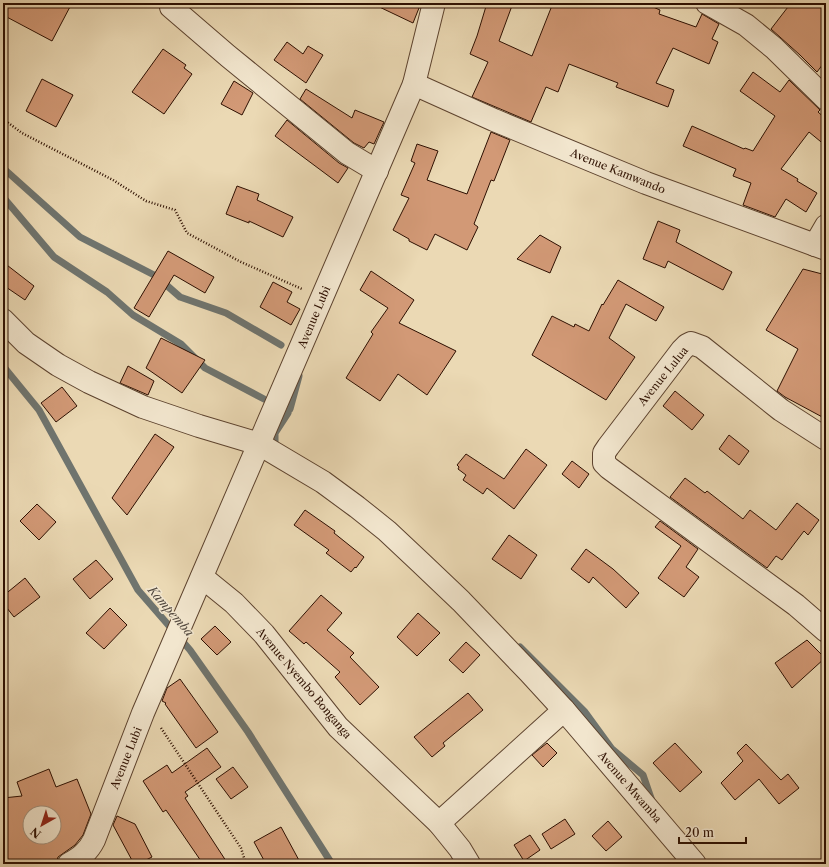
<svg xmlns="http://www.w3.org/2000/svg" width="829" height="867" viewBox="0 0 829 867" font-family="'Libre Caslon Text',serif">
	<style>
		.lines { fill: none; stroke-linecap: round; stroke-linejoin: round }
		.stream { stroke: #6f746e; stroke-width: 7 }
		.building { fill: #d29976; stroke: #2d0f01; fill-rule: evenodd }
		.minor-casing { stroke: #5c422e; stroke-width: 24 }
		.path { stroke: #2d0f01; stroke-width: 2.5; stroke-dasharray: 1 2; stroke-linecap: butt }
		.minor { stroke: #f2e6ce; stroke-width: 22 }
		.labels { text-anchor: middle; dominant-baseline: central; stroke-width: 3; stroke-linejoin: round; paint-order: stroke }
		.street-label { font-size: 11px; fill: #2d0f01; stroke: #f2e6ce }
		.water-label { font-size: 12px; font-style: italic; fill: #544a40; stroke: #f2e6ce }
	</style>
	<rect width="100%" height="100%" fill="#ebd9b4"/>
	<filter id="stains"><feTurbulence type="fractalNoise" baseFrequency=".005" numOctaves="4"/><feColorMatrix values="0 0 0 0 .2 0 0 0 0 .09 0 0 0 0 .02 0 0 0 .5 -.17"/></filter>
	<radialGradient id="worn" r=".72"><stop offset=".6" stop-color="#630" stop-opacity="0"/><stop offset="1" stop-color="#630" stop-opacity=".3"/></radialGradient>
	<g class="lines">
		<g class="stream">
			<path d="M3,168L80,237L156,276L180,297L226,313L281,345"/>
			<path d="M3,197L54,257L107,292L133,315L181,344L205,368L264,399"/>
			<path d="M3,366L39,410L138,590L190,650L248,732L332,864"/>
			<path d="M290,409L299,376"/>
			<path d="M279,448L275,445V433L288,413"/>
			<path d="M520,647L585,712L612,749L643,775L652,801"/>
		</g>
	</g>
	<g class="building">
		<path d="M3,3H72L52,41L3,15Z"/>
		<path d="M371,3H421L413,23Z"/>
		<path d="M487,3H513L499,41L532,56L553,3H644L660,10L659,14L696,27L702,14L719,24L712,39L718,42L709,64L673,48L656,83L674,90L668,107L616,87L618,83L569,64L558,92L546,87L531,122L472,97L488,62L470,54L477,36Z"/>
		<path d="M791,3H826V60L817,72L800,55L771,29Z"/>
		<path d="M287,42L303,54L308,46L323,55L306,83L274,60Z"/>
		<path d="M163,49L186,65L184,68L192,74L164,114L132,92Z"/>
		<path d="M753,72L780,92L789,80L820,110L818,112L826,119V146L809,132L781,169L798,179L797,181L817,193L806,212L786,199L775,217L743,205L751,183L733,176L736,169L683,146L692,126L744,149L745,148L753,151L775,116L740,91Z"/>
		<path d="M42,79L73,95L56,127L26,111Z"/>
		<path d="M234,81L253,93L242,115L221,104Z"/>
		<path d="M306,89L352,118L355,110L384,122L374,144L369,142L364,148L354,143L300,99Z"/>
		<path d="M287,120L339,163L348,168L338,183L275,136Z"/>
		<path d="M491,132L510,140L494,181L491,180L474,224L478,227L467,250L435,234L427,250L409,241V239L393,230L409,198L401,195L415,163L411,161L417,144L438,151L427,180L467,194Z"/>
		<path d="M237,186L259,194L257,200L293,217L283,237L249,221V223L226,214Z"/>
		<path d="M658,221L680,230L676,242L732,272L723,290L668,261L665,268L643,259Z"/>
		<path d="M540,235L561,247L550,273L517,259Z"/>
		<path d="M168,251L214,277L205,293L174,275L149,317L134,308Z"/>
		<path d="M3,262L34,286L25,300L3,285Z"/>
		<path d="M803,269L826,275V419L785,397L777,391L798,349L766,330Z"/>
		<path d="M371,271L414,300L399,323L456,351L427,395L398,374L380,401L346,378L373,334L371,332L388,308L360,290Z"/>
		<path d="M618,280L664,307L656,321L626,304L609,338L635,357L606,400L532,355L552,316L574,327L575,324L589,331L602,304L603,305Z"/>
		<path d="M273,282L292,292L287,302L300,309L291,325L260,307Z"/>
		<path d="M161,338L205,360L182,393L146,368Z"/>
		<path d="M128,366L154,381L148,395L120,383Z"/>
		<path d="M62,387L77,406L56,422L41,403Z"/>
		<path d="M675,391L704,415L692,430L663,406Z"/>
		<path d="M155,434L174,447L127,515L112,498Z"/>
		<path d="M729,435L749,451L739,465L719,449Z"/>
		<path d="M526,449L547,465L514,509L487,488L483,494L463,480L466,475L458,469L459,467L457,465L466,454L504,479Z"/>
		<path d="M572,461L589,474L579,488L562,474Z"/>
		<path d="M685,478L705,493L707,491L743,519L750,510L776,530L797,503L819,520L808,535L804,531L782,560L776,556L767,568L670,497Z"/>
		<path d="M37,504L56,522L39,540L20,521Z"/>
		<path d="M305,510L335,531L334,533L364,557L356,568L355,567L351,572L326,553L329,550L294,525Z"/>
		<path d="M660,521L698,549L686,567L699,577L684,597L658,578L681,546L655,527Z"/>
		<path d="M509,535L537,555L521,579L492,559Z"/>
		<path d="M586,549L613,569L639,593L626,608L593,577L589,583L571,569Z"/>
		<path d="M96,560L113,579L90,599L73,579Z"/>
		<path d="M25,578L40,597L14,617L3,603V596Z"/>
		<path d="M321,595L342,613L327,630L354,653L350,657L379,687L360,705L335,677L340,672L306,642L304,644L289,631Z"/>
		<path d="M110,608L127,625L104,649L86,633Z"/>
		<path d="M418,613L440,633L417,656L397,637Z"/>
		<path d="M215,626L231,642L217,655L201,639Z"/>
		<path d="M807,640L825,658L792,688L775,663Z"/>
		<path d="M466,642L480,655L463,673L449,660Z"/>
		<path d="M180,679L218,732L196,748L165,704L166,703L162,701L167,688Z"/>
		<path d="M468,693L483,710L443,743L445,746L432,757L414,737Z"/>
		<path d="M547,743L557,753L543,767L532,755Z"/>
		<path d="M675,743L702,772L680,792L653,763Z"/>
		<path d="M746,744L781,780L788,774L799,788L779,804L759,779L735,800L721,783L743,761L737,753Z"/>
		<path d="M207,748L221,767L185,792L188,796L185,798L228,864H203L166,810L163,812L143,781L167,765L172,773Z"/>
		<path d="M233,767L248,787L231,799L216,779Z"/>
		<path d="M49,769L56,787L77,779L91,814L83,835L75,845L58,857L56,864H9L3,849V798L22,796L17,782ZM30,813H54V837H30Z"/>
		<path d="M117,816L135,824L152,857L138,864H134L113,825Z"/>
		<path d="M565,819L575,834L551,849L542,834Z"/>
		<path d="M608,821L622,837L606,851L592,836Z"/>
		<path d="M281,827L301,864H266L254,842Z"/>
		<path d="M530,835L540,850L524,861L514,845Z"/>
	</g>
	<g class="lines">
		<defs>
			<g id="minor">
				<path d="M707,3L746,25L774,48L826,99"/>
				<path d="M171,7L228,56L347,153L377,171"/>
				<path d="M414,84L494,120L646,183L826,249"/>
				<path d="M815,245L826,226"/>
				<path d="M3,320L26,343L58,365L89,382L143,407L199,426L259,444L323,482L357,507L387,531L420,562L461,601L529,672L564,710L695,864"/>
				<path d="M826,439L781,410L702,347L691,343L687,345L682,350L608,447L604,453V463L609,468L796,605L826,631"/>
				<path d="M202,577L234,603L264,634L338,727L439,823L460,849L469,864"/>
				<path d="M439,823L564,710"/>
				<path d="M69,864C80,858 88,852 94,840L143,713L414,84L434,3"/>
			</g>
		</defs>
		<use href="#minor" class="minor-casing"/>
		<g class="path">
			<path d="M3,119L22,133L113,180L146,201L175,210L187,233L241,262L302,289"/>
			<path d="M161,728L241,848L246,864"/>
		</g>
		<use href="#minor" class="minor"/>
	</g>
	<g class="labels">
		<g class="street-label">
			<text transform="translate(618 171) rotate(22)">Avenue Kamwando</text>
			<text transform="translate(314 317) rotate(-67)">Avenue Lubi</text>
			<text transform="translate(663 376) rotate(-51)">Avenue Lulua</text>
			<text transform="translate(304 683) rotate(50)">Avenue Nyembo Bonganga</text>
			<text transform="translate(126 758) rotate(-68)">Avenue Lubi</text>
			<text transform="translate(630 787) rotate(49)">Avenue Mwamba</text>
		</g>
		<g class="water-label">
			<text transform="translate(171 611) rotate(49)">Kampemba</text>
		</g>
	</g>
	<rect width="829" height="867" fill="none" stroke="#ebd9b4" stroke-width="16"/>
	<rect x="4" y="4" width="821" height="859" fill="none" stroke="#2d0f01" stroke-width="2"/>
	<rect x="8" y="8" width="813" height="851" fill="none" stroke="#2d0f01"/>
	<g transform="translate(42 825) rotate(219)"><circle r="19" fill="#f2e6ce" stroke="#a3907c"/>
	<path d="M0-3L7 15L0 10L-7 15Z" fill="#8f2418"/>
	<text y="-6" font-size="11" font-weight="bold" text-anchor="middle" fill="#2d0f01">N</text>
	</g>
	<path d="M679 837v6h67v-6" fill="none" stroke="#2d0f01" stroke-width="2"/>
	<text x="685" y="837" font-size="12" fill="#2d0f01" stroke="#f2e6ce" stroke-width="3" paint-order="stroke">20 m</text>
	<rect width="100%" height="100%" filter="url(#stains)"/>
	<rect width="100%" height="100%" fill="url(#worn)"/>
</svg>
